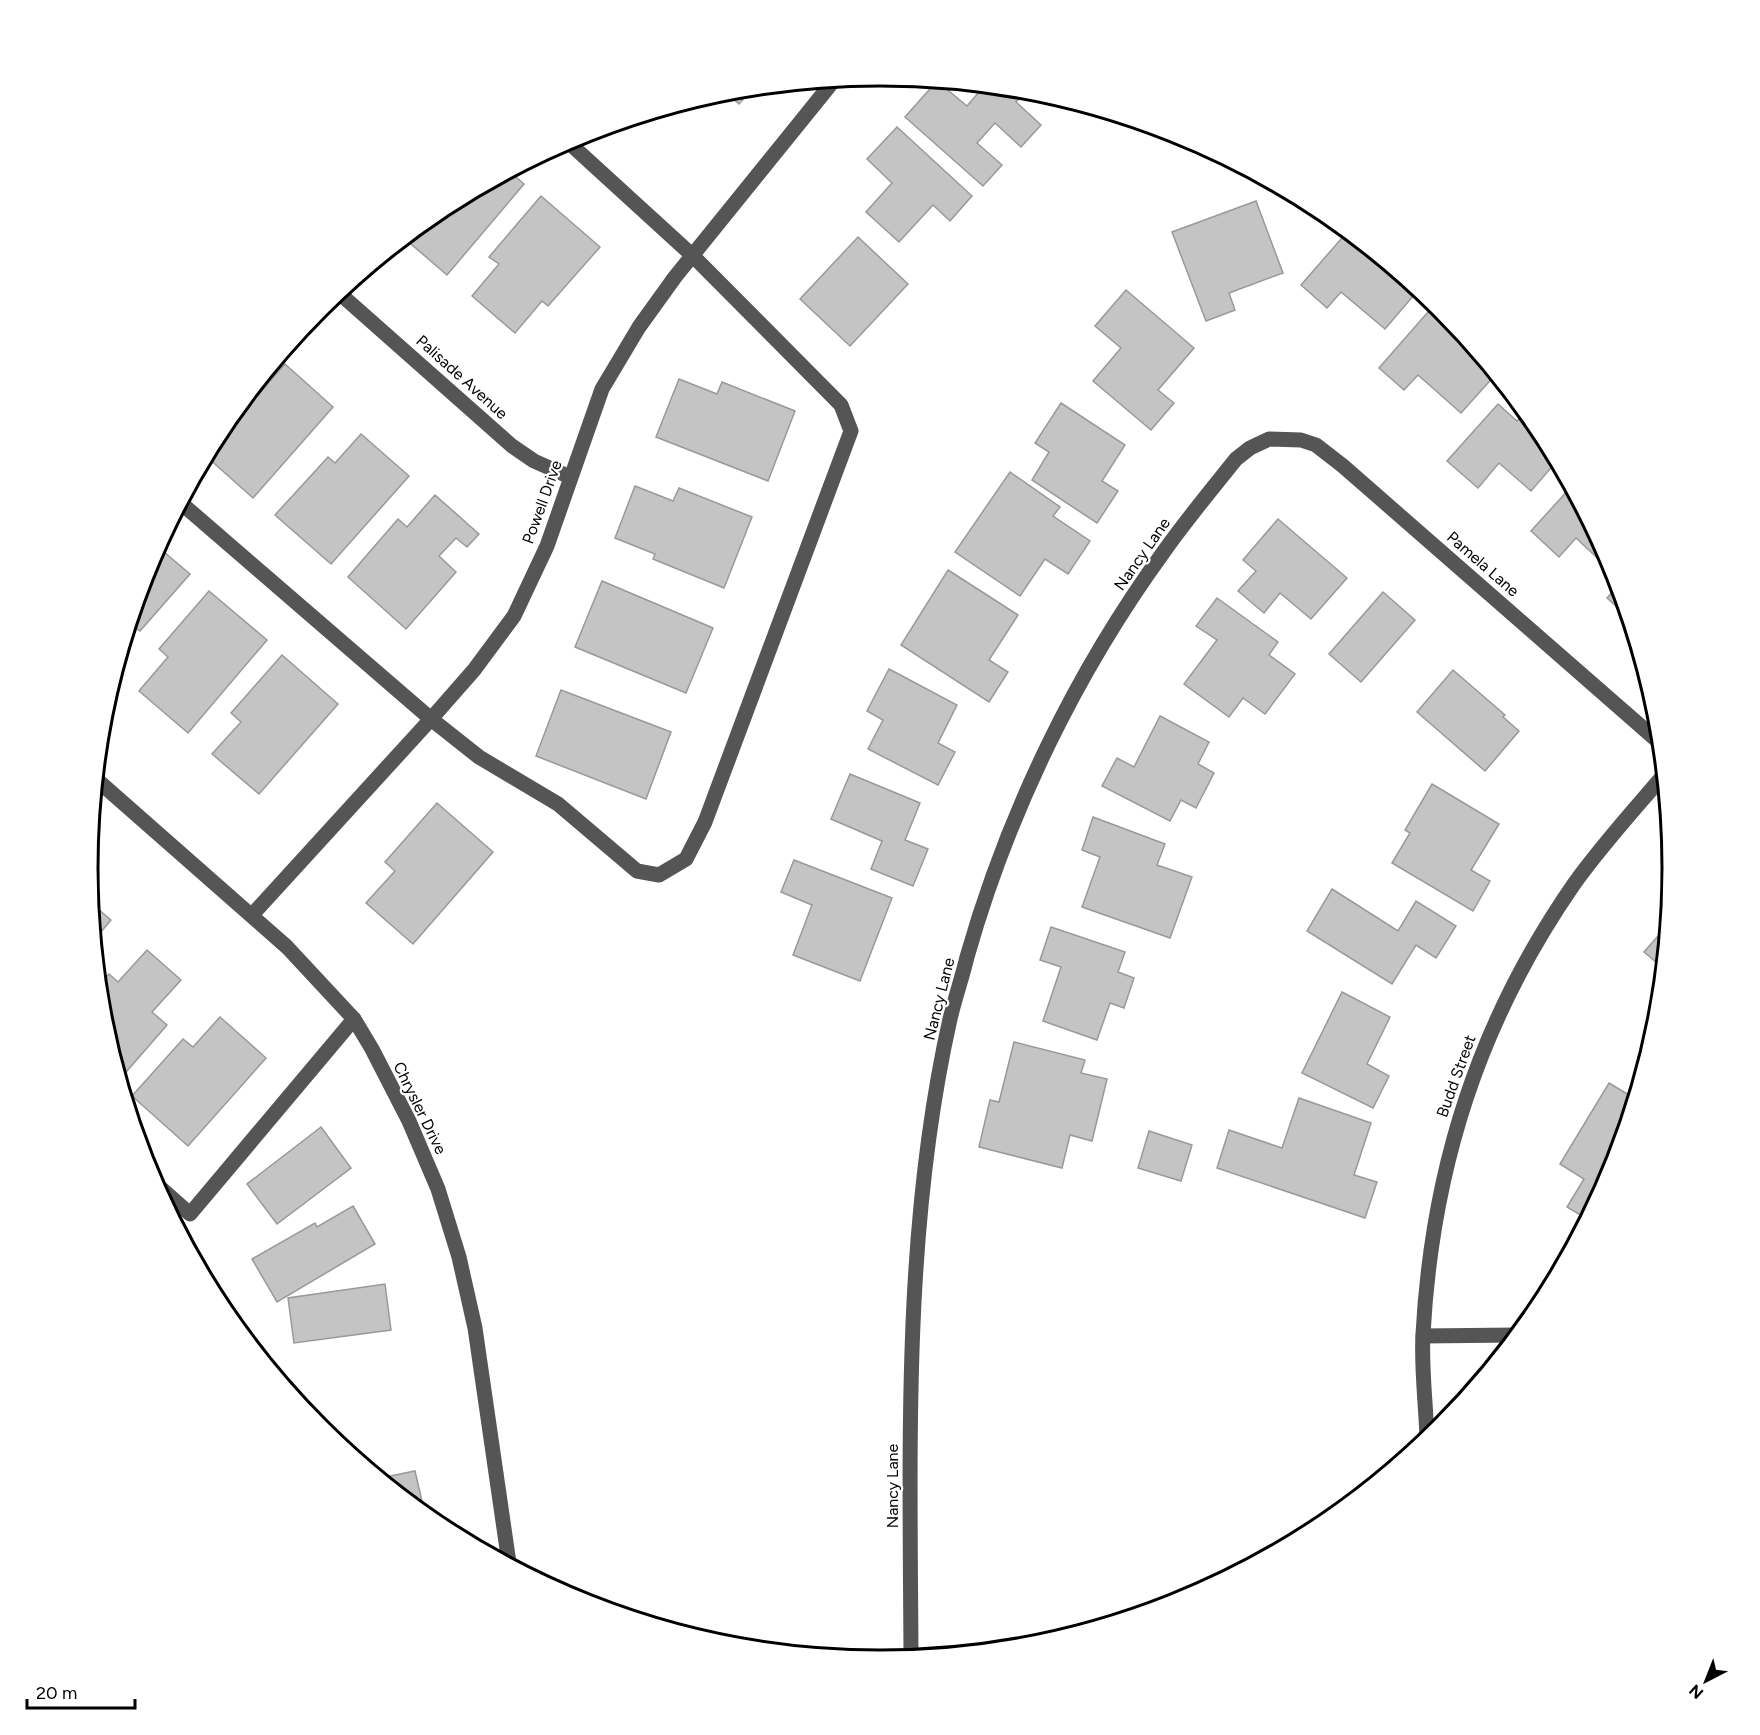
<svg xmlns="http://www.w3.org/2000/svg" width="1760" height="1735" viewBox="0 0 1760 1735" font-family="Figtree,sans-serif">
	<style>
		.building { fill: #c4c4c4; stroke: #999; stroke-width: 1.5 }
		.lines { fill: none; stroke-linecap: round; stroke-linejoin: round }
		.minor { stroke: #555; stroke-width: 15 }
		.labels { text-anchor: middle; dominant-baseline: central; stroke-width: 4.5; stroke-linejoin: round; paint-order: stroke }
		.street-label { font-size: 16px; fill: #000; stroke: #fff }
		.rim { fill: none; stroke: #000; stroke-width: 3 }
	</style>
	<rect width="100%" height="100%" fill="#fff"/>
	<g class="building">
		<path d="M937,81L967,106L985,85L1027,89L1016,102L1041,125L1021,147L995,123L977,143L1002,165L983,186L905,117Z"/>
		<path d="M753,88L739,104L724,91L726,90Z"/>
		<path d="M1051,95L1072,101L1066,108Z"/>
		<path d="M897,127L972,196L950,221L933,205L899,242L866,212L892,183L867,159Z"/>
		<path d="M509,171L524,184L447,275L404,238L440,208Z"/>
		<path d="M541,196L600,247L548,306L542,301L515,333L472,296L499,264L489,257Z"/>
		<path d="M1256,201L1283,273L1229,293L1235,310L1206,321L1172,232Z"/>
		<path d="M1348,231L1419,289L1385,329L1341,292L1327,308L1301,285Z"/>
		<path d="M858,237L908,284L850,346L800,299Z"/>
		<path d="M1126,290L1194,348L1158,390L1174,403L1151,430L1093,381L1121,348L1095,326Z"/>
		<path d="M1428,312L1458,338L1462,333L1496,374L1461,413L1418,375L1404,390L1379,368Z"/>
		<path d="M285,364L333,407L253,498L206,456L221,427L249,393L255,398Z"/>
		<path d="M679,379L717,394L722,382L795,411L768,481L656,437Z"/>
		<path d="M1061,403L1125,445L1102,481L1118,491L1097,523L1032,480L1049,452L1035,443Z"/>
		<path d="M1498,404L1517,421L1526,412L1539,427L1557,461L1531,491L1499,463L1478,488L1447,461Z"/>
		<path d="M361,434L409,476L331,564L275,515L328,457L335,463Z"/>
		<path d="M1010,472L1060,507L1053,516L1090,541L1068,574L1045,559L1020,596L955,552Z"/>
		<path d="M635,486L673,501L679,488L752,517L724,588L653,559L655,554L615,538Z"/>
		<path d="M1571,487L1612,564L1608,568L1576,538L1559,557L1531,531Z"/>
		<path d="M435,495L479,534L467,547L456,538L439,556L456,572L406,629L348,577L398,519L407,527Z"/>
		<path d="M1278,519L1347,578L1311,619L1280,593L1264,613L1238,591L1256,571L1243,560Z"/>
		<path d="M157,546L190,574L140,631L133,626L127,633L148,564Z"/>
		<path d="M948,570L1018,615L989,660L1008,672L989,702L901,645Z"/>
		<path d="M602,581L713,628L686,693L575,647Z"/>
		<path d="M1619,585L1628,617L1607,598Z"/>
		<path d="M209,591L267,640L188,733L139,691L168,657L159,649Z"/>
		<path d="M1383,592L1415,620L1361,682L1329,654Z"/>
		<path d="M1217,598L1278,642L1269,655L1295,674L1265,714L1243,698L1229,717L1184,684L1217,640L1196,626Z"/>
		<path d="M282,655L338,704L259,794L212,754L241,722L231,713Z"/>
		<path d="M889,669L957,705L938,743L955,752L938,785L868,749L883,720L867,711Z"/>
		<path d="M1453,670L1505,715L1503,717L1519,731L1485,771L1417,712Z"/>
		<path d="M561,690L671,732L646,799L536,756Z"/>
		<path d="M1160,716L1209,742L1198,764L1214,773L1196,808L1181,800L1170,821L1102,786L1117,758L1134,767Z"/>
		<path d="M850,774L920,803L905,840L928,849L913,886L871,869L882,841L831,819Z"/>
		<path d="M1432,784L1499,824L1471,870L1490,881L1473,911L1392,863L1410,833L1405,830Z"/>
		<path d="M437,803L493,852L413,944L366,903L395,871L385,862Z"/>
		<path d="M1093,817L1165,844L1157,865L1192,877L1170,938L1082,907L1100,857L1082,850Z"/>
		<path d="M794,860L892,898L860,981L793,955L812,905L781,892Z"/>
		<path d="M1332,889L1398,931L1416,901L1456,926L1436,958L1416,945L1392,984L1307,931Z"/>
		<path d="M91,903L111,920L95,939Z"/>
		<path d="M1667,926L1663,968L1644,952Z"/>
		<path d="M1051,927L1125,952L1118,972L1134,978L1124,1008L1110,1003L1097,1040L1043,1021L1061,967L1040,960Z"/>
		<path d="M147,950L181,980L152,1012L167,1025L120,1079L103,1022L99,985L109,974L118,982Z"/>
		<path d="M1342,992L1390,1017L1367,1064L1389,1076L1373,1108L1302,1073Z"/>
		<path d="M220,1017L266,1058L188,1146L132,1096L183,1039L193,1047Z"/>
		<path d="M1014,1042L1085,1060L1081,1073L1107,1079L1092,1141L1070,1135L1062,1168L979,1147L990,1100L999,1102Z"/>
		<path d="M1609,1083L1634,1098L1612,1171L1587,1219L1567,1207L1584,1179L1560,1164Z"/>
		<path d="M1299,1098L1371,1123L1354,1175L1377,1182L1365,1218L1217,1168L1229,1130L1282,1148Z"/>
		<path d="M321,1127L351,1168L277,1224L247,1184Z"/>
		<path d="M1149,1131L1192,1145L1181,1181L1138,1168Z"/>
		<path d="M353,1206L375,1244L277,1302L252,1259L315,1223L317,1227Z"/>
		<path d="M385,1284L391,1330L294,1343L288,1298Z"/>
		<path d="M415,1471L425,1514L381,1478Z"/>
	</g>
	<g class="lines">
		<g class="minor">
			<path d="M338,292L512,446L534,461L570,477"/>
			<path d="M181,503L431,719L479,757L558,804L637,871L659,875L686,859L705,822L851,431L841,405L693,256L567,141"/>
			<path d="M96,779L287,947L354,1019L372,1049L409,1121L438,1189L459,1257L475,1328L509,1563"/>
			<path d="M252,915L431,719L474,670L514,616L547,546L602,389L639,327L675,277L835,79"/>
			<path d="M154,1182L190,1214L354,1019"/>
			<path d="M1423,1336L1516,1335"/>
			<path d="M1427,1439C1426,1404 1421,1368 1423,1334C1432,1168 1479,1021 1574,884C1601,846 1633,811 1663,776"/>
			<path d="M911,1657C910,1444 903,1228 950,1019C955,998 962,978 967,957C1008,813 1076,672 1165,550C1187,519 1212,489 1236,459L1250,448L1269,439L1301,440L1316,445L1343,466L1660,743"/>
		</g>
	</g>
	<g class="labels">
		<g class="street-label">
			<text transform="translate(462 377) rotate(42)">Palisade Avenue</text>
			<text transform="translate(542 502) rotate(-70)">Powell Drive</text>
			<text transform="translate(1142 554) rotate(-55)">Nancy Lane</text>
			<text transform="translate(1483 564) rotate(41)">Pamela Lane</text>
			<text transform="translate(939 999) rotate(-76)">Nancy Lane</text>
			<text transform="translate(1456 1076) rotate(-70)">Budd Street</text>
			<text transform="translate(420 1108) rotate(64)">Chrysler Drive</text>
			<text transform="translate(892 1486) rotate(-90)">Nancy Lane</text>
		</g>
	</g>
	<path d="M0 0H1760V1735H0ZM98 868a782 782 0 1 1 1564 0a782 782 0 1 1-1564 0Z" fill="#fff" fill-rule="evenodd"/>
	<path class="rim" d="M98 868a782 782 0 1 1 1564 0a782 782 0 1 1-1564 0Z"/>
	<g transform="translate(1706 1681) rotate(222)" stroke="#ffffff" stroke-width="4.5" paint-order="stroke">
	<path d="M0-4.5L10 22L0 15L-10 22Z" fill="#000000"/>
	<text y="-9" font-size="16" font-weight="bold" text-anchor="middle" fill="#000000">N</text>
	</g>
	<path d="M27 1699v9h108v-9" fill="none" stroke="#000000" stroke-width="3"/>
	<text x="36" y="1699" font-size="18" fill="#000000" stroke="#ffffff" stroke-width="4.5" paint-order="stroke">20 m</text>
</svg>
